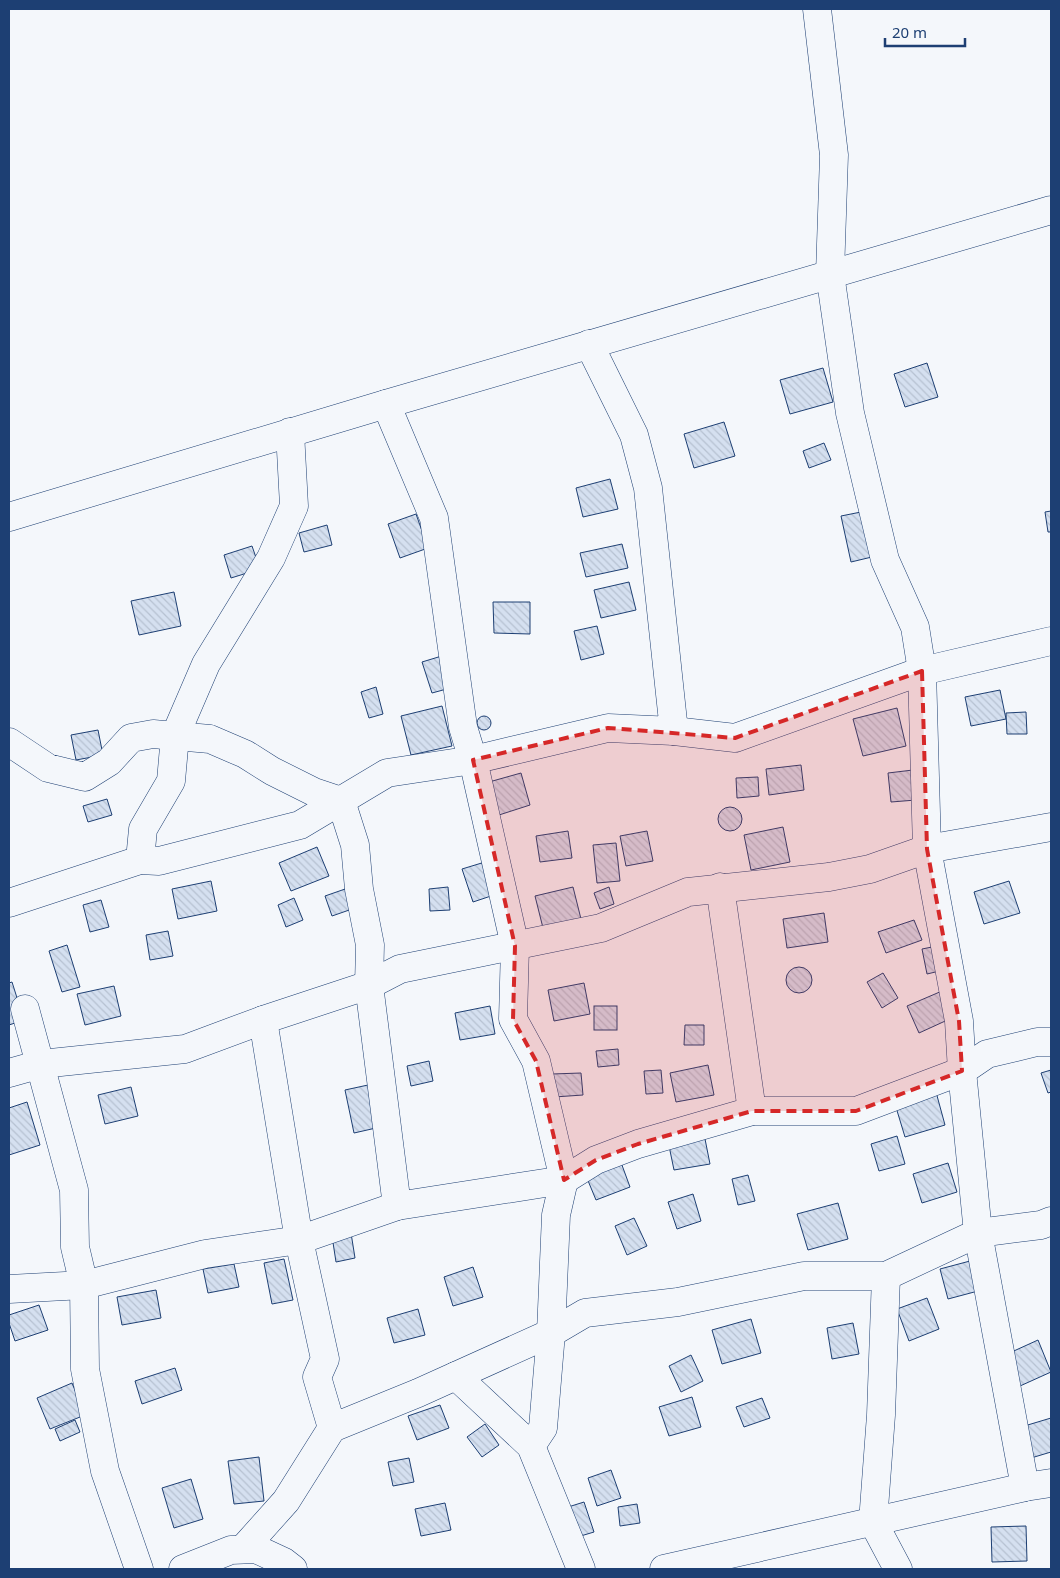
<svg xmlns="http://www.w3.org/2000/svg" width="1060" height="1578" viewBox="0 0 1060 1578" font-family="'Noto Sans',sans-serif">
	<style>
		.building { fill: url(#building-back-hatch); stroke: #1d3f73 }
		.lines { fill: none; stroke-linecap: round; stroke-linejoin: round }
		.minor-casing { stroke: #1d3f73; stroke-width: 29 }
		.major-casing { stroke: #1d3f73; stroke-width: 29 }
		.minor { stroke: #f4f7fb; stroke-width: 28 }
		.major { stroke: #f4f7fb; stroke-width: 28 }
		.marked { fill: #d62828; fill-opacity: 0.2; stroke: #d62828; stroke-width: 4; stroke-dasharray: 10 6; stroke-linejoin: round }
	</style>
	<defs>
		<pattern id="building-back-hatch" width="6" height="6" patternUnits="userSpaceOnUse" patternTransform="scale(1.25)"><rect width="6" height="6" fill="#d5e0f0"/><path d="M-1 5l2 2M0 0l6 6M5-1l2 2" fill="none" stroke="#b6c1d1"/></pattern>
	</defs>
	<rect width="100%" height="100%" fill="#f4f7fb"/>
	<g class="building">
		<path d="M927,363L938,397L905,407L894,374Z"/>
		<path d="M823,368L833,402L790,414L780,380Z"/>
		<path d="M724,422L735,456L694,468L684,434Z"/>
		<path d="M824,443L831,460L809,468L803,451Z"/>
		<path d="M610,479L618,509L583,517L576,488Z"/>
		<path d="M866,511L876,556L851,562L841,516Z"/>
		<path d="M1051,511V532H1048L1045,512Z"/>
		<path d="M416,514L428,548L400,558L388,524Z"/>
		<path d="M327,525L332,545L304,552L299,533Z"/>
		<path d="M622,544L628,568L586,577L580,553Z"/>
		<path d="M252,546L260,569L231,578L224,555Z"/>
		<path d="M629,582L636,610L601,618L594,590Z"/>
		<path d="M174,592L181,626L139,635L131,601Z"/>
		<path d="M493,602H530V634L494,633Z"/>
		<path d="M597,626L604,654L581,660L574,631Z"/>
		<path d="M445,655L454,687L432,693L422,662Z"/>
		<path d="M376,687L383,714L369,718L361,692Z"/>
		<path d="M1000,690L1006,719L971,726L965,697Z"/>
		<path d="M442,706L452,746L411,755L401,716Z"/>
		<path d="M897,708L906,746L863,756L853,719Z"/>
		<path d="M1026,712L1027,734H1007L1006,713Z"/>
		<circle cx="484" cy="723" r="7"/>
		<path d="M98,730L103,755L76,760L71,735Z"/>
		<path d="M801,765L804,790L769,795L766,769Z"/>
		<path d="M913,770L916,800L891,802L888,773Z"/>
		<path d="M521,773L530,805L499,815L489,782Z"/>
		<path d="M758,777L759,796L737,798L736,778Z"/>
		<path d="M107,799L112,815L88,822L83,806Z"/>
		<circle cx="730" cy="819" r="12"/>
		<path d="M783,827L790,862L751,870L744,835Z"/>
		<path d="M568,831L572,858L540,862L536,836Z"/>
		<path d="M647,831L653,861L626,866L620,836Z"/>
		<path d="M616,843L620,881L597,883L593,845Z"/>
		<path d="M317,847L329,876L291,891L279,863Z"/>
		<path d="M485,862L497,894L473,902L462,869Z"/>
		<path d="M211,881L217,911L178,919L172,889Z"/>
		<path d="M1009,881L1020,913L984,924L974,892Z"/>
		<path d="M448,887L450,910L430,911L429,889Z"/>
		<path d="M573,887L581,919L543,928L535,896Z"/>
		<path d="M609,887L614,904L600,909L594,893Z"/>
		<path d="M348,888L355,908L332,916L325,896Z"/>
		<path d="M294,898L303,920L286,927L278,905Z"/>
		<path d="M101,900L109,927L90,932L83,905Z"/>
		<path d="M824,913L828,942L787,948L783,919Z"/>
		<path d="M914,920L922,940L886,953L878,932Z"/>
		<path d="M168,931L173,956L150,960L146,935Z"/>
		<path d="M67,945L80,987L62,992L49,951Z"/>
		<path d="M942,945L948,969L927,974L922,949Z"/>
		<circle cx="799" cy="980" r="13"/>
		<path d="M883,973L898,998L882,1008L867,982Z"/>
		<path d="M12,982L24,1020L9,1025V983Z"/>
		<path d="M584,983L590,1014L554,1021L548,990Z"/>
		<path d="M114,986L121,1016L85,1025L77,994Z"/>
		<path d="M942,991L954,1017L919,1033L907,1006Z"/>
		<path d="M490,1006L495,1034L460,1040L455,1013Z"/>
		<rect x="594" y="1006" width="23" height="24"/>
		<path d="M685,1025H704V1045H684Z"/>
		<path d="M618,1049L619,1065L598,1067L596,1051Z"/>
		<path d="M429,1061L433,1081L411,1086L407,1066Z"/>
		<path d="M708,1065L714,1095L676,1102L670,1073Z"/>
		<path d="M661,1070L663,1093L646,1094L644,1071Z"/>
		<path d="M1051,1070V1092L1048,1093L1041,1073Z"/>
		<path d="M581,1073L583,1095L554,1097L552,1074Z"/>
		<path d="M368,1085L376,1128L354,1133L345,1090Z"/>
		<path d="M131,1087L138,1116L105,1124L98,1095Z"/>
		<path d="M936,1092L945,1125L905,1137L895,1104Z"/>
		<path d="M27,1102L40,1145L9,1155V1108Z"/>
		<path d="M704,1134L710,1164L674,1170L668,1141Z"/>
		<path d="M897,1136L905,1164L879,1171L871,1144Z"/>
		<path d="M619,1157L630,1187L596,1200L584,1171Z"/>
		<path d="M948,1163L957,1192L922,1203L913,1174Z"/>
		<path d="M748,1175L755,1201L738,1205L732,1179Z"/>
		<path d="M693,1194L701,1221L677,1229L668,1202Z"/>
		<path d="M838,1203L848,1239L808,1250L797,1214Z"/>
		<path d="M634,1218L647,1246L627,1255L615,1226Z"/>
		<path d="M351,1233L355,1258L336,1262L332,1236Z"/>
		<path d="M284,1259L293,1300L272,1304L264,1263Z"/>
		<path d="M970,1261L978,1291L948,1299L940,1269Z"/>
		<path d="M234,1264L239,1287L208,1293L203,1269Z"/>
		<path d="M473,1267L483,1297L453,1306L444,1277Z"/>
		<path d="M156,1290L161,1318L122,1325L117,1297Z"/>
		<path d="M927,1298L939,1329L909,1341L897,1309Z"/>
		<path d="M39,1305L48,1330L15,1341L9,1323V1315Z"/>
		<path d="M418,1309L425,1335L394,1343L387,1318Z"/>
		<path d="M751,1319L761,1353L722,1364L712,1330Z"/>
		<path d="M853,1323L859,1354L832,1359L827,1328Z"/>
		<path d="M1038,1340L1051,1372L1020,1386L1005,1355Z"/>
		<path d="M691,1355L703,1381L681,1392L669,1366Z"/>
		<path d="M175,1368L182,1390L142,1404L135,1381Z"/>
		<path d="M72,1383L85,1415L50,1429L37,1398Z"/>
		<path d="M692,1397L701,1427L669,1436L659,1407Z"/>
		<path d="M762,1398L770,1418L744,1427L736,1407Z"/>
		<path d="M440,1405L449,1428L417,1440L408,1416Z"/>
		<path d="M1051,1418V1452L1031,1458L1021,1427Z"/>
		<path d="M75,1420L80,1432L60,1441L55,1429Z"/>
		<path d="M485,1424L499,1445L482,1457L467,1437Z"/>
		<path d="M259,1457L264,1501L234,1504L228,1461Z"/>
		<path d="M409,1458L414,1482L393,1486L388,1462Z"/>
		<path d="M611,1470L621,1498L597,1506L588,1478Z"/>
		<path d="M191,1479L203,1519L174,1528L162,1488Z"/>
		<path d="M584,1502L594,1532L574,1538L565,1508Z"/>
		<path d="M445,1503L451,1530L421,1536L415,1509Z"/>
		<path d="M637,1504L640,1523L620,1526L618,1507Z"/>
		<path d="M1026,1526L1027,1561L992,1562L991,1527Z"/>
	</g>
	<g class="lines">
		<defs>
			<g id="minor">
				<path d="M817,9L834,155L830,274L850,413L885,560L915,627L922,671L927,849L959,1021L962,1071L978,1233L1025,1487"/>
				<path d="M386,404L434,518L463,727L473,760L515,946L513,1019L536,1061L564,1180L556,1215L551,1333L543,1428L531,1446"/>
				<path d="M674,731L735,738L922,671L1051,641"/>
				<path d="M9,742L48,768L85,777L109,762L131,738L153,734L210,739L245,754L272,771L314,792L341,801L355,845L359,889L370,945L369,985L397,1206"/>
				<path d="M140,860L143,829L171,781L175,736L206,664L271,558L294,506L290,432"/>
				<path d="M720,887L752,1111"/>
				<path d="M9,903L140,860L159,861L300,825L387,773L473,760L608,728L674,731L648,488L634,435L589,344"/>
				<path d="M25,1009L74,1190L75,1247L84,1285L85,1369L105,1471L139,1569"/>
				<path d="M263,1020L299,1240L325,1359L317,1377L332,1428L418,1393L551,1333L585,1313L678,1302L804,1276H886L978,1233L1041,1225L1051,1221"/>
				<path d="M9,1073L41,1064L185,1049L263,1020L369,985L400,969L601,928L688,892L829,877L870,869L927,849L1051,827"/>
				<path d="M886,1276L881,1415L873,1522L898,1569"/>
				<path d="M9,1289L84,1285L205,1254L299,1240L397,1206L564,1180L596,1160L638,1144L752,1111H856L962,1071L987,1054L1037,1042H1051"/>
				<path d="M456,1376L531,1446L581,1569"/>
				<path d="M243,1549L286,1501L332,1428"/>
				<path d="M183,1569L231,1550L256,1549L284,1562L293,1569"/>
				<path d="M664,1569L1025,1487L1051,1483"/>
			</g>
			<path id="major" d="M9,517L386,404L1051,210"/>
		</defs>
		<use href="#minor" class="minor-casing"/>
		<use href="#major" class="major-casing"/>
		<use href="#minor" class="minor"/>
		<use href="#major" class="major"/>
	</g>
	<path class="marked" d="M922,671L927,849L959,1021L962,1071L856,1111H752L638,1144L596,1160L564,1180L536,1061L513,1019L515,946L473,760L608,728L735,738Z"/>
	<rect width="1060" height="1578" fill="none" stroke="#1d3f73" stroke-width="20"/>
	<path d="M885 38v8h80v-8" fill="none" stroke="#1d3f73" stroke-width="2.5"/>
	<text x="892" y="38" font-size="15" fill="#1d3f73" stroke="#f4f7fb" stroke-width="4" paint-order="stroke">20 m</text>
</svg>
